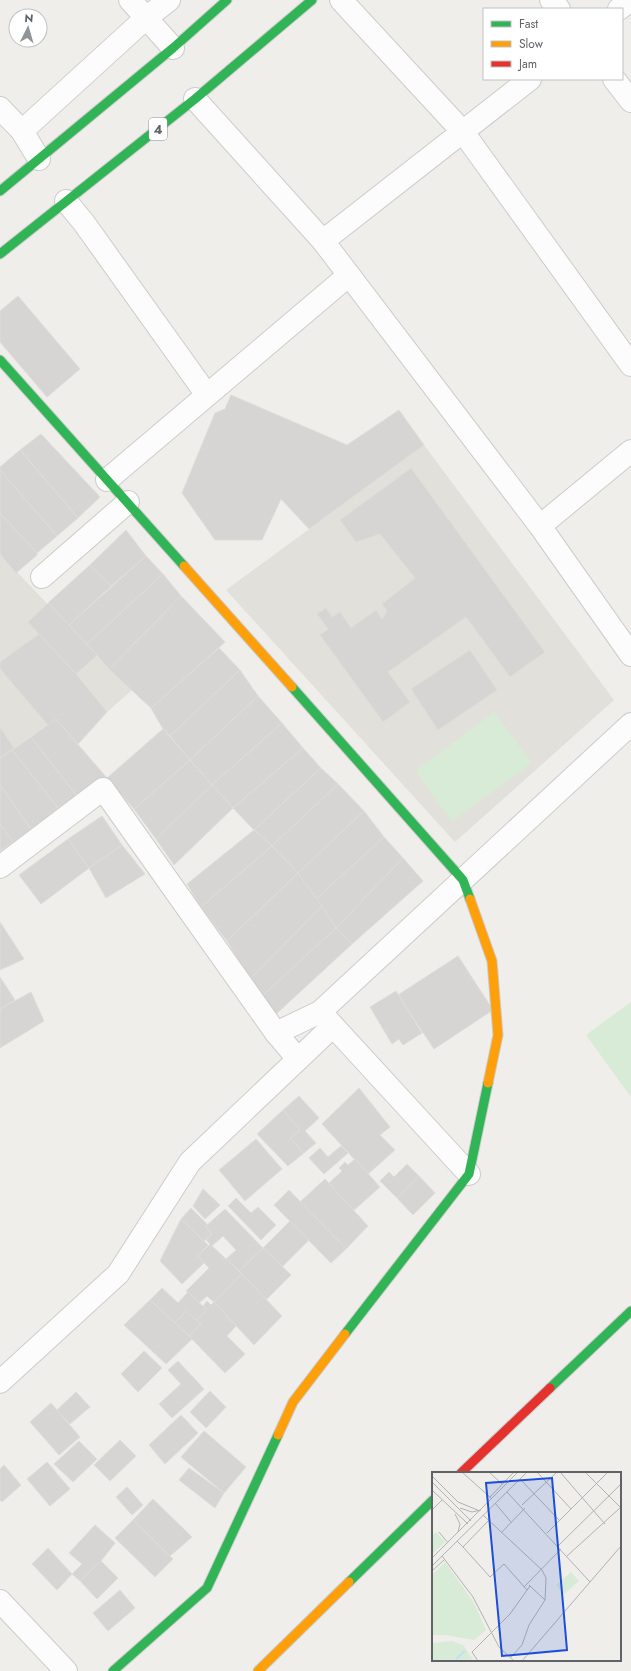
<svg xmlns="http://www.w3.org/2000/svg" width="631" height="1671" viewBox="0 0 631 1671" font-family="Jost,sans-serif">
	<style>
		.education { fill: #e2e0da }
		.green { fill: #d8ebd6 }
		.building { fill: #d6d5d3; stroke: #deddd9 }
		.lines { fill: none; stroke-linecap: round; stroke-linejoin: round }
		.street-casing { stroke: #cbcccc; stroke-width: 24 }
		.fast-casing { stroke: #cacacb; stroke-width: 11 }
		.slow-casing { stroke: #cacacb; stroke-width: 11 }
		.jam-casing { stroke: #cacacb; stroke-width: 11 }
		.street { stroke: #fdfcfc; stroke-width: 22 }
		.fast { stroke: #30b455; stroke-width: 9 }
		.slow { stroke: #ff9f0a; stroke-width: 9 }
		.jam { stroke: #e5322d; stroke-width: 9 }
		.labels { text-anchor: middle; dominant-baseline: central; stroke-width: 3; stroke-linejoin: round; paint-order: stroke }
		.shield { fill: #fff; stroke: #8f9295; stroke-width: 1 }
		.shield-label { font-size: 13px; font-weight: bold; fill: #5f6368 }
		.inset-river { fill: none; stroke: #bfe0f9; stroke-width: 2 }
		.inset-road { fill: none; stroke: #b1b2b2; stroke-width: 1 }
		.view { fill: #1d4ed8; fill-opacity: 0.15; stroke: #1d4ed8; stroke-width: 2 }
		.inset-edge { fill: none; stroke: #5f6368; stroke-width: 2 }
	</style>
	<rect width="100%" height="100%" fill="#efeeea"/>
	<g class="education">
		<path d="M424,445L614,700L455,842L226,590Z"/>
		<path d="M0,554L109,669L132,690L107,712L78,744L56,719L0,758Z"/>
	</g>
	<g class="green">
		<path d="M494,712L532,763L452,821L415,771Z"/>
		<path d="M631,1002V1097L586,1035Z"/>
	</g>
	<g class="building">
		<path d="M18,296L80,369L47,397L0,342V311Z"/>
		<path d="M231,395L347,445L399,410L424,445L309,529L281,499L262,540H215L182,493L215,413L225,409Z"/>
		<path d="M41,434L100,497L78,518L20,450Z"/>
		<path d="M20,450L78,518L57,536L0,470V467Z"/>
		<path d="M411,468L545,652L510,677L466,617L388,672L410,702L383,722L320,635L328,629L317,614L326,608L332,617L340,612L351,628L376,610L382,619L387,611L382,604L415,578L380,534L356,542L340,520Z"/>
		<path d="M0,470L57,536L37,553L0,513Z"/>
		<path d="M0,513L37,553V555L16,573L0,554Z"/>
		<path d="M126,530L146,556L111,586L90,565Z"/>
		<path d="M146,556L163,574L87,644L69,625Z"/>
		<path d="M90,565L111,586L69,625L48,603Z"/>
		<path d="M163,574L181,596L109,669L87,644Z"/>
		<path d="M181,596L225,642L151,708L109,669Z"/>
		<path d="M48,603L97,655L76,674L28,622Z"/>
		<path d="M39,634L76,674L107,712L78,744L56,719L48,725L0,669V662Z"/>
		<path d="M219,648L240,670L170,736L163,729L151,708Z"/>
		<path d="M470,650L497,690L438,730L411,689Z"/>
		<path d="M240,670L258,696L190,760L170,736Z"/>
		<path d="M258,696L282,723L212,785L190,760Z"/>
		<path d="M56,719L107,778L76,795L31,737Z"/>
		<path d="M282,723L303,748L233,808L212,785Z"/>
		<path d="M0,727L14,748L0,758Z"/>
		<path d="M163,729L190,760L134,809L107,778Z"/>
		<path d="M31,737L76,795L58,808L12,750Z"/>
		<path d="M303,748L321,768L254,830L233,808Z"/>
		<path d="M12,750L58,808L31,829L0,785V758Z"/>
		<path d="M190,760L212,785L156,839L134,809Z"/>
		<path d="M321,768L338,784L272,846L254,830Z"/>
		<path d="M338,784L364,811L298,873L272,846Z"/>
		<path d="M0,785L31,829L13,842L0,824Z"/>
		<path d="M212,785L233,808L174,865L156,839Z"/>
		<path d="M364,811L384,837L316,899L298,873Z"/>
		<path d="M102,816L122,845L89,868L68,839Z"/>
		<path d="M0,824L13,842L0,851Z"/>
		<path d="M254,830L272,846L201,907L187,884Z"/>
		<path d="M384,837L403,858L336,928L316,899Z"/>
		<path d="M68,839L89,868L41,904L19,875Z"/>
		<path d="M122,845L145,874L106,898L89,868Z"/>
		<path d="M272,846L298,873L227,941L201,907Z"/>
		<path d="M403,858L423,881L352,944L336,928Z"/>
		<path d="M298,873L322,906L250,979L227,941Z"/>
		<path d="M322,906L336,928L260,998L250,979Z"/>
		<path d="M0,922L24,959L0,970Z"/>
		<path d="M336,928L352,944L275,1015L260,998Z"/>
		<path d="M458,956L493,1010L434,1049L398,995Z"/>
		<path d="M0,977L15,1000L0,1009Z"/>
		<path d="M396,991L422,1033L403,1045L399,1039L392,1044L370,1007Z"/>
		<path d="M31,992L44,1021L0,1048V1009Z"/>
		<path d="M359,1088L390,1127L380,1135L395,1150L368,1174L322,1124Z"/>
		<path d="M299,1096L319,1118L305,1131L316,1143L304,1153L290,1138L300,1130L283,1110Z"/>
		<path d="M283,1110L300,1130L290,1138L304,1153L288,1166L257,1134Z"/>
		<path d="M256,1139L282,1169L245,1201L219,1170Z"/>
		<path d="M341,1146L348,1153L324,1174L309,1158L320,1148L328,1157Z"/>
		<path d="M355,1159L380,1187L353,1211L329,1183L342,1171L339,1168L345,1162L348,1165Z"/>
		<path d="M407,1164L419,1176L397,1198L380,1181L389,1172L394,1177Z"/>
		<path d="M419,1176L435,1193L413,1215L397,1198Z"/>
		<path d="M325,1179L368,1226L346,1249L300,1202Z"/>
		<path d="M203,1189L220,1205L205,1219L193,1206Z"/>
		<path d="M289,1190L346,1249L331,1263L274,1205Z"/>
		<path d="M236,1198L251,1213L258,1207L276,1225L261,1240L228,1206Z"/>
		<path d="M191,1208L208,1225L205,1227L212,1234L204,1241L181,1219Z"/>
		<path d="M225,1209L263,1248L239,1271L226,1259L236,1250L223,1236L212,1246L206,1240L212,1234L205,1227Z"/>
		<path d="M181,1219L208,1245L198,1256L205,1262L182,1284L160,1261Z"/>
		<path d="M290,1221L309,1240L282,1267L263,1248Z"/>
		<path d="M210,1244L242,1274L214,1302L207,1296L199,1303L186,1291L209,1268L198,1256Z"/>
		<path d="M263,1248L291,1275L266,1300L239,1271Z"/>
		<path d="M242,1274L282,1316L254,1345L214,1302Z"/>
		<path d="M162,1288L178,1303L188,1292L207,1310L196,1321L186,1311L175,1323L150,1300Z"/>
		<path d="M150,1300L192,1339L166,1364L124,1325Z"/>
		<path d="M207,1301L211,1305L214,1302L236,1326L227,1336L245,1354L225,1373L189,1336L201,1324L196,1321L207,1310L203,1306Z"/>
		<path d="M186,1311L201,1324L189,1336L175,1323Z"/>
		<path d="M144,1351L162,1368L138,1392L121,1374Z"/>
		<path d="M178,1361L204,1389L172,1418L159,1404L181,1384L168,1370Z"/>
		<path d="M210,1391L226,1407L206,1428L190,1412Z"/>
		<path d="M76,1392L90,1407L70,1424L57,1410Z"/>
		<path d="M51,1403L80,1437L59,1455L30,1422Z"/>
		<path d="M181,1415L198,1433L165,1464L149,1445Z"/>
		<path d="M204,1431L246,1467L224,1493L181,1457Z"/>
		<path d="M120,1440L136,1456L110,1481L94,1465Z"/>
		<path d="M79,1441L97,1459L73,1482L54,1464Z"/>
		<path d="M47,1462L70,1489L50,1506L27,1479Z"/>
		<path d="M4,1465L21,1485L2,1502L0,1500V1469Z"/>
		<path d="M189,1468L224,1493L215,1508L179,1480Z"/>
		<path d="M127,1487L143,1505L132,1515L116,1497Z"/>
		<path d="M153,1499L192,1537L170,1556L133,1520Z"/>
		<path d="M133,1520L173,1559L155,1577L115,1538Z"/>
		<path d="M95,1525L115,1543L101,1561L80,1581L72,1574L82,1564L69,1553Z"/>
		<path d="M48,1548L72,1574L57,1590L32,1564Z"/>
		<path d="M101,1561L118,1578L97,1599L80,1581Z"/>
		<path d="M120,1590L135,1608L108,1631L93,1613Z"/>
	</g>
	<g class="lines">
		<defs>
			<g id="street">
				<path d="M130,0L173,48"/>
				<path d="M341,0L463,132L631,365"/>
				<path d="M551,0L559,9"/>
				<path d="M619,9L631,0"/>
				<path d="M614,79L631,101"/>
				<path d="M195,99L323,241L540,526L631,655"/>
				<path d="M0,108L22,131L39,159"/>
				<path d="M22,131L146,18L169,0"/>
				<path d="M66,201L84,223L207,395"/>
				<path d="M323,241L530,79"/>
				<path d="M107,480L349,275"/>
				<path d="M540,526L631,451"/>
				<path d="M42,577L128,502"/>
				<path d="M0,867L103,789L276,1033L298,1059"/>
				<path d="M324,1016L469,1174"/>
				<path d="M276,1033L320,1012L631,724"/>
				<path d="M0,1382L118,1274L190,1162L333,1026"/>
				<path d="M0,1601L66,1671"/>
			</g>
			<g id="fast">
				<path d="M0,191L173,48L227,0"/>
				<path d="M0,254L195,99L312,0"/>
				<path d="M0,360L184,566"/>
				<path d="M292,687L463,880L470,899"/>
				<path d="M345,1334L469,1174L488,1083"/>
				<path d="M550,1388L631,1311"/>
				<path d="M349,1582L433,1500"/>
				<path d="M113,1671L207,1588L278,1435"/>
			</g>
			<g id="slow">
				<path d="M184,566L292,687"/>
				<path d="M470,899L492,961L498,1035L488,1083"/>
				<path d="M278,1435L293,1402L345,1334"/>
				<path d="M258,1671L349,1582"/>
			</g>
			<path id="jam" d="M461,1473L550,1388"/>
		</defs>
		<use href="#street" class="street-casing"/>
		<use href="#fast" class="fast-casing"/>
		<use href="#slow" class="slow-casing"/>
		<use href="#jam" class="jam-casing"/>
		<use href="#street" class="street"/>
		<use href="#fast" class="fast"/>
		<use href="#slow" class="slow"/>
		<use href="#jam" class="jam"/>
	</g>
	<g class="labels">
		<rect class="shield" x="149" y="118" width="18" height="22" rx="3"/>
		<g class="shield-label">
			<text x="158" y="129">4</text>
		</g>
	</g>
	<g transform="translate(432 1472)">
		<rect width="189" height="189" fill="#efeeea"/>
		<path d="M4,60L13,70L0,82V64ZM13,90L42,131L54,158L42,168L13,163H0V103ZM139,100L147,109L132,122L124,113ZM20,169L31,173L42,189H0V171Z" fill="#d8ebd6"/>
		<path class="inset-river" d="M24,187L33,179"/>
		<path class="inset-road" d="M30,0L60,27M57,0L70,12M105,0L139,37M128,0L173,52M153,0L189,36M0,4L26,30L48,39M88,7L127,48M0,10L39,49M0,18L36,52M75,20L158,110M58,25L82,0M63,31L79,50M90,33L125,0M28,36L40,40L49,38M0,38L10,28M23,42L28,52L26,60M51,43L110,98L114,106L113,128L97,153L90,173L79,185M7,60L16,71M70,60L93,36M115,61L176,0M25,69L31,75L57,48M126,74L189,12M31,75L58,105L72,92L95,118M10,84L41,125L67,175L82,189M135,84L189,35M0,86L86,0M0,94L95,0M0,99L12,88M97,113L113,128M92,115L129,77M46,189L40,180L78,142L98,114M90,189L189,74"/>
		<path class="view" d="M120,6L135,178L70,184L54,11Z"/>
		<rect width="189" height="189" class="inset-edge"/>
	</g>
	<rect x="483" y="8" width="140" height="72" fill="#ffffff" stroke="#bfc1c3"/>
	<rect x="491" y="21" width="20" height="6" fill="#30b455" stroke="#bfc1c3"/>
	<text x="519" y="28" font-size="12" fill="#5f6368">Fast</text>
	<rect x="491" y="41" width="20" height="6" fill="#ff9f0a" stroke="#bfc1c3"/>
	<text x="519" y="48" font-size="12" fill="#5f6368">Slow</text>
	<rect x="491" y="61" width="20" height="6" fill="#e5322d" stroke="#bfc1c3"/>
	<text x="519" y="68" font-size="12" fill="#5f6368">Jam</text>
	<g transform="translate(28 28) rotate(5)"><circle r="19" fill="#ffffff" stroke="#bfc1c3"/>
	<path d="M0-3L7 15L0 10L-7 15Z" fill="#919496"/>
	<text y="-6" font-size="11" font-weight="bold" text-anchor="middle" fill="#5f6368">N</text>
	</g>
</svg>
